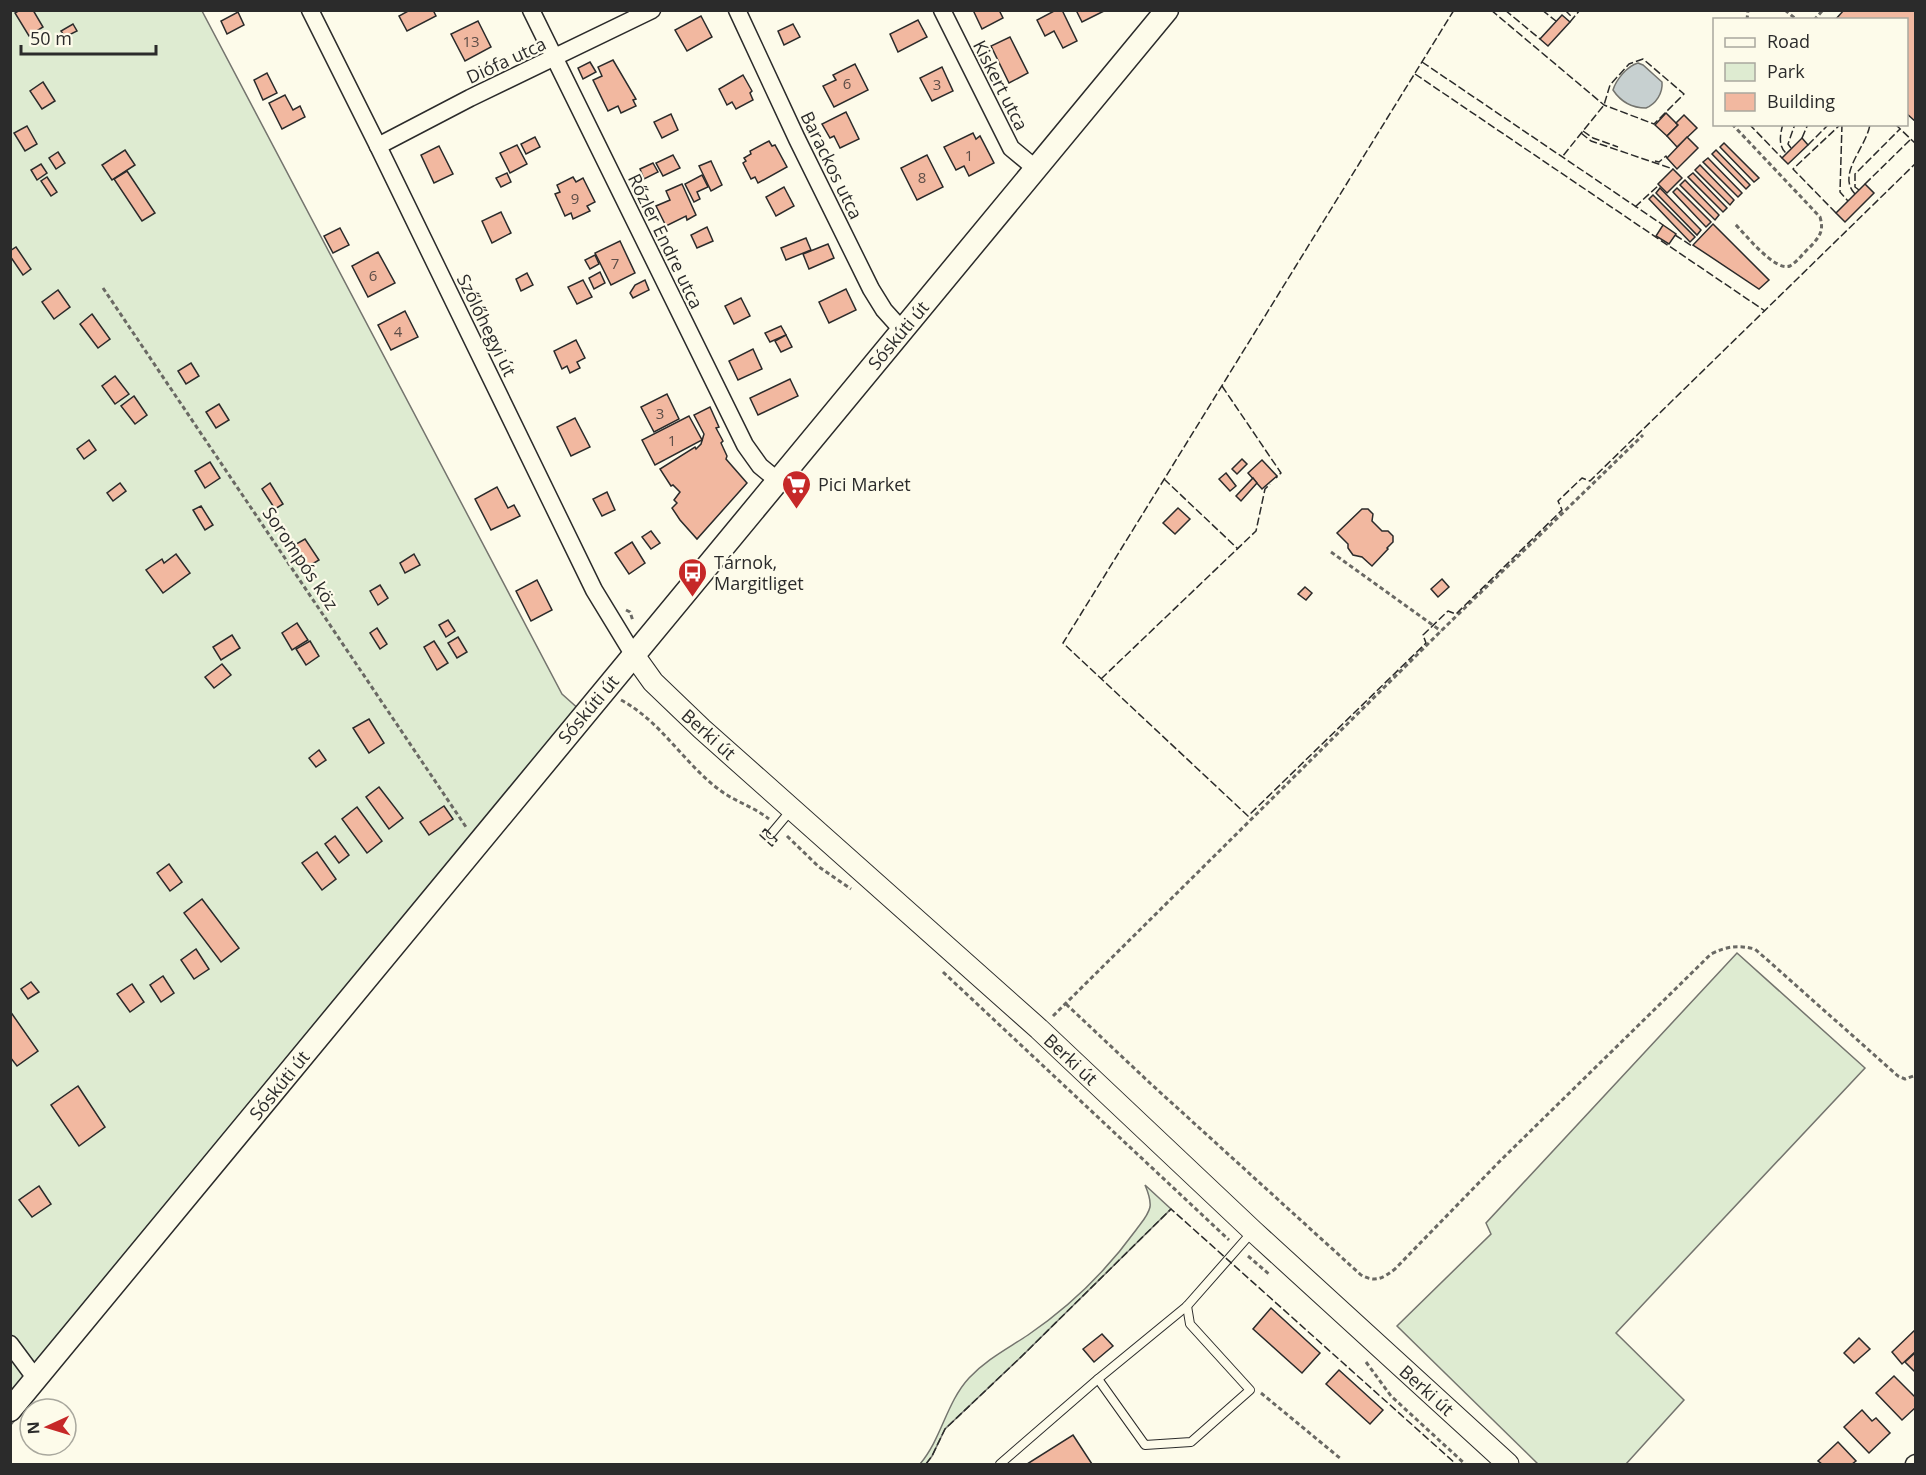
<svg xmlns="http://www.w3.org/2000/svg" width="1926" height="1475" viewBox="0 0 1926 1475" font-family="'Open Sans',sans-serif">
	<style>
		.green { fill: #deebd1; stroke: #74746e; stroke-width: 1.5 }
		.water { fill: #c7d0d0; stroke: #74746e; stroke-width: 1.5 }
		.building { fill: #f2b8a0; stroke: #2b2b2b; stroke-width: 1.5 }
		.lines { fill: none; stroke-linecap: round; stroke-linejoin: round }
		.service-casing { stroke: #2b2b2b; stroke-width: 10 }
		.minor-casing { stroke: #2b2b2b; stroke-width: 19 }
		.tertiary-casing { stroke: #2b2b2b; stroke-width: 23 }
		.secondary-casing { stroke: #2b2b2b; stroke-width: 25 }
		.path { stroke: #6a6964; stroke-width: 3; stroke-dasharray: 4.5 3; stroke-linecap: butt }
		.service { stroke: #fdfbea; stroke-width: 8 }
		.minor { stroke: #fdfbea; stroke-width: 16 }
		.tertiary { stroke: #fdfbea; stroke-width: 21 }
		.secondary { stroke: #fdfbea; stroke-width: 22 }
		.fence { stroke: #2b2b2b; stroke-width: 1.5; stroke-dasharray: 8 3; stroke-linecap: butt }
		.labels { text-anchor: middle; dominant-baseline: central; stroke-width: 4.5; stroke-linejoin: round; paint-order: stroke }
		.number-label { font-size: 15px; fill: #5d4e48 }
		.street-label { font-size: 18px; fill: #2b2b2b; stroke: #fdfbea }
		.poi-label { font-size: 18px; fill: #2b2b2b; stroke: #fdfbea; text-anchor: start }
	</style>
	<rect width="100%" height="100%" fill="#fdfbea"/>
	<g class="green">
		<path d="M11,11H202L562,694L590,719L11,1425Z"/>
		<path d="M1737,953L1865,1068L1616,1333L1684,1400L1626,1464H1538L1397,1326L1491,1234L1486,1223Z"/>
		<path d="M1145,1185L1171,1209L1022,1356L945,1429L932,1456L926,1464H920C942,1438 946,1403 969,1378C987,1359 1007,1349 1028,1335C1069,1307 1107,1270 1136,1230C1141,1223 1148,1216 1150,1207C1151,1200 1148,1192 1145,1185Z"/>
	</g>
	<path class="water" d="M1638,63L1643,65L1662,82C1663,93 1656,104 1646,108C1631,108 1621,102 1613,90C1616,80 1627,66 1638,63Z"/>
	<g class="building">
		<path d="M20,10H33L43,27L29,36L15,13Z"/>
		<path d="M410,10H433L436,16L407,31L399,16Z"/>
		<path d="M973,10H999L1003,18L982,29Z"/>
		<path d="M1056,10H1062L1077,41L1063,48L1054,31L1045,36L1037,20Z"/>
		<path d="M1076,10H1106L1082,22Z"/>
		<path d="M1844,10H1916V122L1906,113V20H1835Z"/>
		<path d="M238,12L244,25L227,34L221,21Z"/>
		<path d="M1562,15L1570,22L1548,46L1540,39Z"/>
		<path d="M701,16L712,37L687,51L675,30Z"/>
		<path d="M918,20L927,37L898,52L890,34Z"/>
		<path d="M478,21L491,47L465,61L451,34Z"/>
		<path d="M73,24L77,31L65,37L61,31Z"/>
		<path d="M793,24L800,37L784,45L778,31Z"/>
		<path d="M1010,37L1028,73L1009,83L991,46Z"/>
		<path d="M613,60L636,99L633,100L636,106L621,113L618,106L608,111L593,80L602,76L598,67Z"/>
		<path d="M590,62L596,72L583,79L578,68Z"/>
		<path d="M855,64L868,90L834,107L823,86L836,80L833,75Z"/>
		<path d="M942,67L953,91L932,101L920,78Z"/>
		<path d="M267,73L277,93L263,100L254,80Z"/>
		<path d="M743,75L752,91L750,93L753,100L736,109L732,102L727,105L719,89Z"/>
		<path d="M43,82L55,101L42,109L30,91Z"/>
		<path d="M285,95L293,110L300,106L305,117L282,129L269,103Z"/>
		<path d="M846,112L859,139L840,148L834,136L830,138L822,124Z"/>
		<path d="M1666,113L1678,125L1667,136L1655,125Z"/>
		<path d="M671,114L678,130L662,138L654,122Z"/>
		<path d="M1684,115L1697,128L1677,147L1667,136L1678,125L1676,123Z"/>
		<path d="M27,126L37,144L25,151L14,133Z"/>
		<path d="M973,133L976,139L980,136L994,163L969,176L964,166L956,170L944,147Z"/>
		<path d="M535,137L540,147L526,154L521,144Z"/>
		<path d="M1687,137L1698,148L1677,169L1667,158Z"/>
		<path d="M1802,138L1808,145L1788,164L1782,158Z"/>
		<path d="M769,141L772,146L775,145L787,167L758,183L755,177L751,179L743,163L746,161L744,158L751,154L750,151Z"/>
		<path d="M1724,143L1759,178L1754,182L1720,147Z"/>
		<path d="M517,145L527,164L510,173L500,153Z"/>
		<path d="M439,146L453,174L434,183L421,155Z"/>
		<path d="M125,150L135,165L112,180L102,165Z"/>
		<path d="M1716,150L1750,185L1746,189L1712,154Z"/>
		<path d="M58,152L65,163L56,169L49,158Z"/>
		<path d="M673,155L680,168L663,176L656,163Z"/>
		<path d="M927,155L943,187L917,200L901,168Z"/>
		<path d="M1708,158L1742,193L1738,197L1703,162Z"/>
		<path d="M711,161L722,185L711,191L699,166Z"/>
		<path d="M653,163L658,172L644,179L640,169Z"/>
		<path d="M41,164L47,173L37,180L31,170Z"/>
		<path d="M1700,165L1734,200L1730,205L1695,170Z"/>
		<path d="M1673,169L1682,178L1667,193L1658,184Z"/>
		<path d="M127,171L155,213L142,221L114,179Z"/>
		<path d="M507,173L511,182L501,187L496,178Z"/>
		<path d="M1693,173L1727,208L1723,212L1688,177Z"/>
		<path d="M702,175L708,187L697,192L700,199L694,202L685,184Z"/>
		<path d="M47,177L57,192L51,196L41,181Z"/>
		<path d="M573,177L576,182L583,178L595,202L587,206L590,211L573,219L571,213L565,216L555,194L560,192L557,185Z"/>
		<path d="M1685,180L1719,215L1715,220L1680,185Z"/>
		<path d="M682,184L696,215L687,220L686,216L666,226L656,206L670,200L666,191Z"/>
		<path d="M1865,184L1874,193L1845,222L1836,213Z"/>
		<path d="M784,187L794,206L776,216L766,197Z"/>
		<path d="M1660,188L1701,230L1697,235L1656,193Z"/>
		<path d="M1677,188L1711,222L1706,227L1673,192Z"/>
		<path d="M1653,195L1695,237L1690,242L1649,199Z"/>
		<path d="M501,212L511,233L492,243L482,221Z"/>
		<path d="M1713,224L1769,280L1759,289L1693,245Z"/>
		<path d="M1663,225L1676,234L1669,244L1656,236Z"/>
		<path d="M707,227L713,241L697,248L691,235Z"/>
		<path d="M340,228L349,245L333,253L324,236Z"/>
		<path d="M806,238L811,250L786,260L781,248Z"/>
		<path d="M620,241L635,273L611,285L595,253Z"/>
		<path d="M828,244L834,258L809,269L803,254Z"/>
		<path d="M16,247L31,269L23,275L10,256V251Z"/>
		<path d="M378,252L395,283L368,297L352,266Z"/>
		<path d="M595,255L599,264L590,269L585,260Z"/>
		<path d="M600,272L605,283L594,289L589,278Z"/>
		<path d="M527,273L533,285L521,291L516,279Z"/>
		<path d="M583,280L592,297L577,304L568,287Z"/>
		<path d="M645,280L649,290L633,298L630,293L635,285Z"/>
		<path d="M846,289L856,310L829,323L819,302Z"/>
		<path d="M58,290L70,307L54,319L42,302Z"/>
		<path d="M741,298L750,316L734,324L725,306Z"/>
		<path d="M405,311L418,337L391,350L378,325Z"/>
		<path d="M92,314L110,339L98,348L80,324Z"/>
		<path d="M781,326L786,335L770,342L765,333Z"/>
		<path d="M786,335L792,347L781,352L775,341Z"/>
		<path d="M576,340L585,358L577,362L580,368L570,373L567,366L562,369L554,351Z"/>
		<path d="M753,349L762,369L738,380L729,361Z"/>
		<path d="M191,363L199,376L186,384L178,371Z"/>
		<path d="M115,376L129,394L115,404L102,386Z"/>
		<path d="M790,379L798,396L758,415L750,398Z"/>
		<path d="M667,394L679,419L654,432L641,407Z"/>
		<path d="M134,396L147,415L135,424L121,406Z"/>
		<path d="M219,404L229,420L216,428L206,412Z"/>
		<path d="M710,407L719,427L716,428L723,441L721,443L727,456L726,459L747,483L697,539L680,520L672,508L677,503L674,500L680,492L673,485L671,486L660,469L695,447L696,449L701,444L704,434L694,415Z"/>
		<path d="M689,416L702,440L655,465L642,440Z"/>
		<path d="M575,418L590,447L571,456L557,427Z"/>
		<path d="M89,440L96,450L84,459L77,449Z"/>
		<path d="M1242,459L1247,464L1237,474L1232,469Z"/>
		<path d="M1262,460L1277,476L1262,489L1248,473Z"/>
		<path d="M210,462L220,478L205,488L195,471Z"/>
		<path d="M1226,473L1236,486L1230,491L1219,479Z"/>
		<path d="M1253,478L1257,483L1241,501L1236,496Z"/>
		<path d="M120,483L126,491L113,501L107,493Z"/>
		<path d="M270,483L283,504L275,509L262,489Z"/>
		<path d="M497,487L508,508L514,505L520,516L491,530L475,499Z"/>
		<path d="M607,492L615,510L602,516L593,499Z"/>
		<path d="M201,506L213,525L205,530L193,510Z"/>
		<path d="M1178,508L1190,519L1175,534L1163,523Z"/>
		<path d="M1362,509H1368L1373,514L1372,521L1382,531H1388L1393,536V542L1387,548L1388,549L1372,566L1362,557L1353,555L1348,548V544L1337,533Z"/>
		<path d="M651,531L660,543L651,549L642,537Z"/>
		<path d="M305,539L319,560L304,569L291,547Z"/>
		<path d="M632,542L645,563L629,574L615,553Z"/>
		<path d="M176,554L190,573L163,593L146,570L162,559L164,563Z"/>
		<path d="M414,554L420,565L405,573L400,563Z"/>
		<path d="M1442,579L1449,587L1438,597L1431,589Z"/>
		<path d="M537,580L552,610L531,621L516,591Z"/>
		<path d="M380,585L388,598L378,605L370,591Z"/>
		<path d="M1305,587L1312,593L1306,600L1298,594Z"/>
		<path d="M448,620L455,631L446,637L439,625Z"/>
		<path d="M297,623L308,640L292,650L282,633Z"/>
		<path d="M377,628L387,644L380,649L370,633Z"/>
		<path d="M232,635L240,648L221,660L213,647Z"/>
		<path d="M458,637L467,652L457,658L448,643Z"/>
		<path d="M310,641L319,656L306,665L296,649Z"/>
		<path d="M434,641L448,663L437,670L424,647Z"/>
		<path d="M222,664L231,675L214,688L205,677Z"/>
		<path d="M369,719L384,743L369,753L353,728Z"/>
		<path d="M319,750L326,760L316,767L309,758Z"/>
		<path d="M379,787L403,818L389,829L366,797Z"/>
		<path d="M444,806L453,819L429,835L420,822Z"/>
		<path d="M357,807L382,841L367,853L342,819Z"/>
		<path d="M335,836L349,855L339,863L325,844Z"/>
		<path d="M317,852L336,879L322,890L302,863Z"/>
		<path d="M169,864L182,882L170,891L157,873Z"/>
		<path d="M202,899L239,948L221,962L184,913Z"/>
		<path d="M196,949L209,969L194,979L181,960Z"/>
		<path d="M163,976L174,993L161,1002L150,985Z"/>
		<path d="M31,982L39,992L28,999L21,989Z"/>
		<path d="M132,984L144,1002L130,1012L117,994Z"/>
		<path d="M10,1011L38,1051L17,1066L10,1057Z"/>
		<path d="M78,1086L105,1127L79,1146L51,1105Z"/>
		<path d="M39,1186L51,1204L32,1217L19,1200Z"/>
		<path d="M1271,1308L1320,1353L1302,1373L1253,1329Z"/>
		<path d="M1916,1329V1351L1902,1364L1892,1352Z"/>
		<path d="M1102,1334L1113,1346L1094,1362L1083,1349Z"/>
		<path d="M1859,1338L1870,1349L1854,1363L1844,1353Z"/>
		<path d="M1916,1352V1373L1905,1362Z"/>
		<path d="M1339,1370L1383,1410L1370,1424L1326,1384Z"/>
		<path d="M1894,1376L1916,1398V1407L1902,1420L1876,1393Z"/>
		<path d="M1862,1410L1872,1421L1876,1418L1890,1433L1869,1453L1844,1427Z"/>
		<path d="M1073,1435L1092,1464H1027Z"/>
		<path d="M1838,1442L1856,1461L1852,1464H1822L1818,1461Z"/>
	</g>
	<g class="lines">
		<defs>
			<g id="service">
				<path d="M771,834L792,809"/>
				<path d="M1098,1379L1145,1445L1191,1442L1250,1390L1190,1324L1187,1306"/>
				<path d="M1000,1464L1098,1379L1187,1306L1253,1231"/>
			</g>
			<g id="minor">
				<path d="M310,10L378,146L594,590L633,654"/>
				<path d="M531,10L745,445L760,466L777,480"/>
				<path d="M737,10L797,139L871,289L884,310L902,330"/>
				<path d="M942,10L1011,148L1035,168"/>
				<path d="M378,146L470,98L652,10"/>
				<path d="M10,1344L36,1379"/>
				<path d="M1914,1464L1916,1463"/>
			</g>
			<path id="tertiary" d="M633,654L653,682L702,729L1039,1029L1253,1231L1508,1464"/>
			<path id="secondary" d="M10,1410L1167,10"/>
		</defs>
		<use href="#service" class="service-casing"/>
		<use href="#minor" class="minor-casing"/>
		<use href="#tertiary" class="tertiary-casing"/>
		<use href="#secondary" class="secondary-casing"/>
		<g class="path">
			<path d="M1785,10L1797,20"/>
			<path d="M1747,20L1748,10"/>
			<path d="M1814,20L1823,10"/>
			<path d="M1732,124L1820,217C1824,231 1820,236 1811,246C1805,251 1797,262 1790,266C1775,272 1745,234 1735,224"/>
			<path d="M103,288L466,827"/>
			<path d="M1331,552L1441,631"/>
			<path d="M626,610L630,612L633,621"/>
			<path d="M621,700C662,722 684,764 721,791C736,802 754,807 769,819"/>
			<path d="M787,836L819,867L851,889"/>
			<path d="M943,972L1229,1240"/>
			<path d="M1066,1004L1151,1084L1361,1275C1376,1283 1383,1278 1395,1269L1498,1163L1711,954C1727,946 1738,945 1755,949L1898,1076L1905,1079L1916,1075"/>
			<path d="M1053,1016L1441,631L1643,435"/>
			<path d="M1248,1256L1270,1275"/>
			<path d="M1366,1362L1391,1396L1465,1464"/>
			<path d="M1261,1393L1341,1459"/>
		</g>
		<use href="#service" class="service"/>
		<use href="#minor" class="minor"/>
		<use href="#tertiary" class="tertiary"/>
		<use href="#secondary" class="secondary"/>
		<g class="fence">
			<path d="M1454,10L1063,643L1248,816L1426,643L1423,635L1448,611L1456,614L1562,510L1558,501L1582,478L1590,481L1916,163"/>
			<path d="M1491,10L1604,105L1654,124L1684,94L1643,59L1629,64L1610,85L1604,105L1562,157"/>
			<path d="M1505,10L1540,39"/>
			<path d="M1542,10L1556,21"/>
			<path d="M1565,10L1573,18"/>
			<path d="M1570,22L1580,10"/>
			<path d="M1422,62L1663,225"/>
			<path d="M1415,74L1765,311"/>
			<path d="M1749,124L1782,158"/>
			<path d="M1783,124C1780,134 1778,146 1786,153"/>
			<path d="M1842,124L1840,192L1848,201"/>
			<path d="M1895,124L1916,144"/>
			<path d="M1583,131L1593,138L1618,147"/>
			<path d="M1581,133L1591,141L1673,169"/>
			<path d="M1802,138L1808,124"/>
			<path d="M1808,145L1829,124"/>
			<path d="M1791,148L1788,144L1795,124"/>
			<path d="M1655,161L1659,162L1666,156L1667,158"/>
			<path d="M1865,184L1910,140"/>
			<path d="M1859,190L1855,187V174L1900,129"/>
			<path d="M1855,194C1836,174 1867,147 1870,124"/>
			<path d="M1635,207L1659,185"/>
			<path d="M1836,213L1793,169L1841,124"/>
			<path d="M1675,235L1692,246L1693,245"/>
			<path d="M1222,386L1281,473L1276,478"/>
			<path d="M1164,479L1238,549"/>
			<path d="M1101,679L1256,531L1265,489L1270,484"/>
			<path d="M765,829L777,840L772,846L760,835Z"/>
			<path d="M926,1464L932,1456L945,1429L1022,1356L1171,1209L1456,1464"/>
		</g>
	</g>
	<defs>
		<symbol id="supermarket-pin" viewBox="-11 -11 22 30"><path d="M0 17L-7.5 6A9.5 9.5 0 1 1 7.5 6Z" fill="#c62828" stroke="#fdfbea"/><path d="M-6-5.5h2.5l.6 2H6L4.5 2H-2.5L-4.4-4H-6ZM-1.5 3.2a1.3 1.3 0 1 0 .1 0ZM3 3.2a1.3 1.3 0 1 0 .1 0Z" fill="#fff"/></symbol>
		<symbol id="bus-pin" viewBox="-11 -11 22 30"><path d="M0 17L-7.5 6A9.5 9.5 0 1 1 7.5 6Z" fill="#c62828" stroke="#fdfbea"/><path d="M-5-6H5V4H4V6H2V4H-2V6H-4V4H-5ZM-3.5-4V0h7V-4ZM-3.5 1.2v1.5H-2V1.2ZM2 1.2v1.5H3.5V1.2Z" fill="#fff"/></symbol>
	</defs>
	<g fill-rule="evenodd">
		<use href="#supermarket-pin" x="780" y="468" width="33" height="45"/>
		<use href="#bus-pin" x="676" y="556" width="33" height="45"/>
	</g>
	<g class="labels">
		<g class="number-label">
			<text x="471" y="41">13</text>
			<text x="847" y="83">6</text>
			<text x="937" y="84">3</text>
			<text x="969" y="155">1</text>
			<text x="922" y="177">8</text>
			<text x="575" y="198">9</text>
			<text x="615" y="263">7</text>
			<text x="373" y="275">6</text>
			<text x="398" y="331">4</text>
			<text x="660" y="413">3</text>
			<text x="672" y="440">1</text>
		</g>
		<g class="street-label">
			<text transform="translate(506 60) rotate(-25)">Diófa utca</text>
			<text transform="translate(1001 85) rotate(63)">Kiskert utca</text>
			<text transform="translate(832 165) rotate(64)">Barackos utca</text>
			<text transform="translate(666 241) rotate(64)">Rőzler Endre utca</text>
			<text transform="translate(487 325) rotate(64)">Szőlőhegyi út</text>
			<text transform="translate(898 335) rotate(-50)">Sóskúti út</text>
			<text transform="translate(301 558) rotate(56)">Sorompós köz</text>
			<text transform="translate(588 709) rotate(-50)">Sóskúti út</text>
			<text transform="translate(709 734) rotate(42)">Berki út</text>
			<text transform="translate(1071 1059) rotate(43)">Berki út</text>
			<text transform="translate(279 1085) rotate(-51)">Sóskúti út</text>
			<text transform="translate(1427 1390) rotate(42)">Berki út</text>
		</g>
		<g class="poi-label">
			<text x="818" y="484">Pici Market</text>
			<text x="714" y="562">Tárnok,<tspan x="714" dy="21">Margitliget</tspan></text>
		</g>
	</g>
	<rect width="1926" height="1475" fill="none" stroke="#2b2b2b" stroke-width="24"/>
	<rect x="1713" y="18" width="195" height="108" fill="#fdfbea" stroke="#a9a89e" stroke-width="1.5"/>
	<rect x="1725" y="38" width="30" height="9" fill="#fdfbea" stroke="#a9a89e" stroke-width="1.5"/>
	<text x="1767" y="48" font-size="18" fill="#2b2b2b">Road</text>
	<rect x="1725" y="63" width="30" height="18" fill="#deebd1" stroke="#a9a89e" stroke-width="1.5"/>
	<text x="1767" y="78" font-size="18" fill="#2b2b2b">Park</text>
	<rect x="1725" y="93" width="30" height="18" fill="#f2b8a0" stroke="#a9a89e" stroke-width="1.5"/>
	<text x="1767" y="108" font-size="18" fill="#2b2b2b">Building</text>
	<g transform="translate(48 1427) rotate(266)"><circle r="28" fill="#fdfbea" stroke="#a9a89e" stroke-width="1.5"/>
	<path d="M0-4.5L10 22L0 15L-10 22Z" fill="#c62828"/>
	<text y="-9" font-size="16" font-weight="bold" text-anchor="middle" fill="#2b2b2b">N</text>
	</g>
	<path d="M21 45v9h135v-9" fill="none" stroke="#2b2b2b" stroke-width="3"/>
	<text x="30" y="45" font-size="18" fill="#2b2b2b" stroke="#fdfbea" stroke-width="4.5" paint-order="stroke">50 m</text>
</svg>
